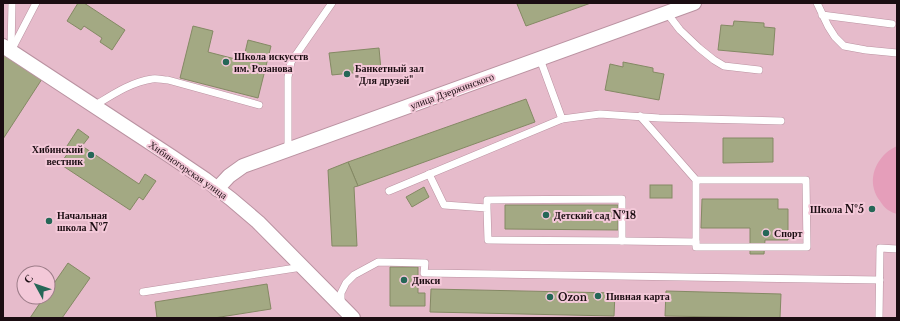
<svg xmlns="http://www.w3.org/2000/svg" width="900" height="321" viewBox="0 0 900 321" font-family="'Libre Baskerville',serif">
	<style>
		.green { fill: #e59eba }
		.building { fill: #a3a983; stroke: #848964 }
		.lines { fill: none; stroke-linecap: round; stroke-linejoin: round }
		.lane-casing { stroke: #ba92a1; stroke-width: 8 }
		.street-casing { stroke: #ba92a1; stroke-width: 16 }
		.lane { stroke: #fff; stroke-width: 7 }
		.street { stroke: #fff; stroke-width: 14 }
		.poi-dot { fill: #256757; stroke: #f3c8d8; stroke-width: 1.5 }
		.labels { text-anchor: middle; dominant-baseline: central; stroke-width: 4; stroke-linejoin: round; paint-order: stroke }
		.poi-label { font-size: 10px; font-weight: bold; fill: #1b0d12; stroke: #f3c8d8; text-anchor: start }
		.street-label { font-size: 10px; fill: #1b0d12; stroke: #f3c8d8 }
	</style>
	<rect width="100%" height="100%" fill="#e6bbcb"/>
	<path class="green" d="M897,146V214C894,213 891,212 888,210C885,208 882,204 880,201C868,185 872,166 886,153C889,150 893,148 897,146Z"/>
	<g class="building">
		<path d="M78,3H84L125,30L112,50L100,42L102,38L84,26L81,30L67,21Z"/>
		<path d="M519,3H591L526,26L517,4Z"/>
		<path d="M734,21L764,23V27L775,28L773,55L718,50L721,25L733,26Z"/>
		<path d="M193,26L213,31L208,52L243,61L248,40L271,46L258,98L180,78Z"/>
		<path d="M379,48L381,70L332,75L329,53Z"/>
		<path d="M3,54L42,79L3,139Z"/>
		<path d="M623,62L653,68V72L664,74L659,100L605,90L610,64L623,67Z"/>
		<path d="M526,99L535,122L358,186L348,162Z"/>
		<path d="M78,129L89,137L82,146L139,184L145,174L156,181L143,200L139,197L130,210L60,164L71,149L67,146Z"/>
		<path d="M723,138H773V162L723,163Z"/>
		<path d="M348,162L358,186L354,187L357,246H332L328,170Z"/>
		<rect x="650" y="185" width="22" height="13"/>
		<path d="M424,187L429,197L412,207L406,197Z"/>
		<path d="M702,199H778V209H788V240H765L764,254H750V228H701Z"/>
		<path d="M505,205H618V230L505,229Z"/>
		<path d="M68,263L90,278L62,318H30L44,297H48V292Z"/>
		<path d="M390,267H418V293H425V306H390Z"/>
		<path d="M267,284L271,309L214,318H157L155,302Z"/>
		<path d="M431,289L615,293L614,316L430,312Z"/>
		<path d="M666,291L781,294L780,318L665,316Z"/>
	</g>
	<g class="lines">
		<defs>
			<g id="lane">
				<path d="M817,3L828,26L835,37L844,46L866,50L897,53"/>
				<path d="M667,13L680,30L699,48L714,60L724,66L759,70"/>
				<path d="M822,15L892,24"/>
				<path d="M11,49L12,3"/>
				<path d="M11,51L36,3"/>
				<path d="M540,59L562,119L600,114L659,118L781,121"/>
				<path d="M94,106C112,95 131,82 152,79C157,78 163,80 168,80L259,105"/>
				<path d="M640,116L696,180H806L807,247H696V180"/>
				<path d="M288,150V77L291,62L332,3"/>
				<path d="M429,174L444,205L487,208V200L622,199V241L488,240L487,208"/>
				<path d="M389,191L562,119"/>
				<path d="M622,241L696,242"/>
				<path d="M143,292L302,267"/>
				<path d="M341,305V293L346,283L354,275L378,262L425,263L424,273L880,280"/>
				<path d="M879,318L880,248L897,249"/>
			</g>
			<g id="street">
				<path d="M3,46L172,157L206,180L231,199L258,222L353,318"/>
				<path d="M217,189L229,176L243,166L694,3"/>
			</g>
		</defs>
		<use href="#lane" class="lane-casing"/>
		<use href="#street" class="street-casing"/>
		<use href="#lane" class="lane"/>
		<use href="#street" class="street"/>
	</g>
	<g class="poi-dot">
		<circle cx="226" cy="62" r="4"/>
		<circle cx="347" cy="74" r="4"/>
		<circle cx="91" cy="155" r="4"/>
		<circle cx="872" cy="209" r="4"/>
		<circle cx="546" cy="215" r="4"/>
		<circle cx="49" cy="221" r="4"/>
		<circle cx="766" cy="233" r="4"/>
		<circle cx="404" cy="280" r="4"/>
		<circle cx="598" cy="296" r="4"/>
		<circle cx="550" cy="297" r="4"/>
	</g>
	<g class="labels">
		<g class="poi-label">
			<text x="234" y="56">Школа искусств<tspan x="234" dy="12">им. Розанова</tspan></text>
			<text x="355" y="68">Банкетный зал<tspan x="355" dy="12">"Для друзей"</tspan></text>
			<text x="83" y="149" text-anchor="end">Хибинский<tspan x="83" dy="12">вестник</tspan></text>
			<text x="864" y="209" text-anchor="end">Школа №5</text>
			<text x="57" y="215">Начальная<tspan x="57" dy="12">школа №7</tspan></text>
			<text x="554" y="215">Детский сад №18</text>
			<text x="774" y="233">Спорт</text>
			<text x="412" y="280">Дикси</text>
			<text x="606" y="296">Пивная карта</text>
			<text x="558" y="297">Ozon</text>
		</g>
		<g class="street-label">
			<text transform="translate(452 91) rotate(-20)">улица Дзержинского</text>
			<text transform="translate(188 170) rotate(35)">Хибиногорская улица</text>
		</g>
	</g>
	<rect width="900" height="321" fill="none" stroke="#1b0d12" stroke-width="8"/>
	<g transform="translate(36 285) rotate(310)"><circle r="19" fill="#f3c8d8" stroke="#9d7d89"/>
	<path d="M0-3L7 15L0 10L-7 15Z" fill="#256757"/>
	<text y="-6" font-size="11" font-weight="bold" text-anchor="middle" fill="#1b0d12">С</text>
	</g>
</svg>
